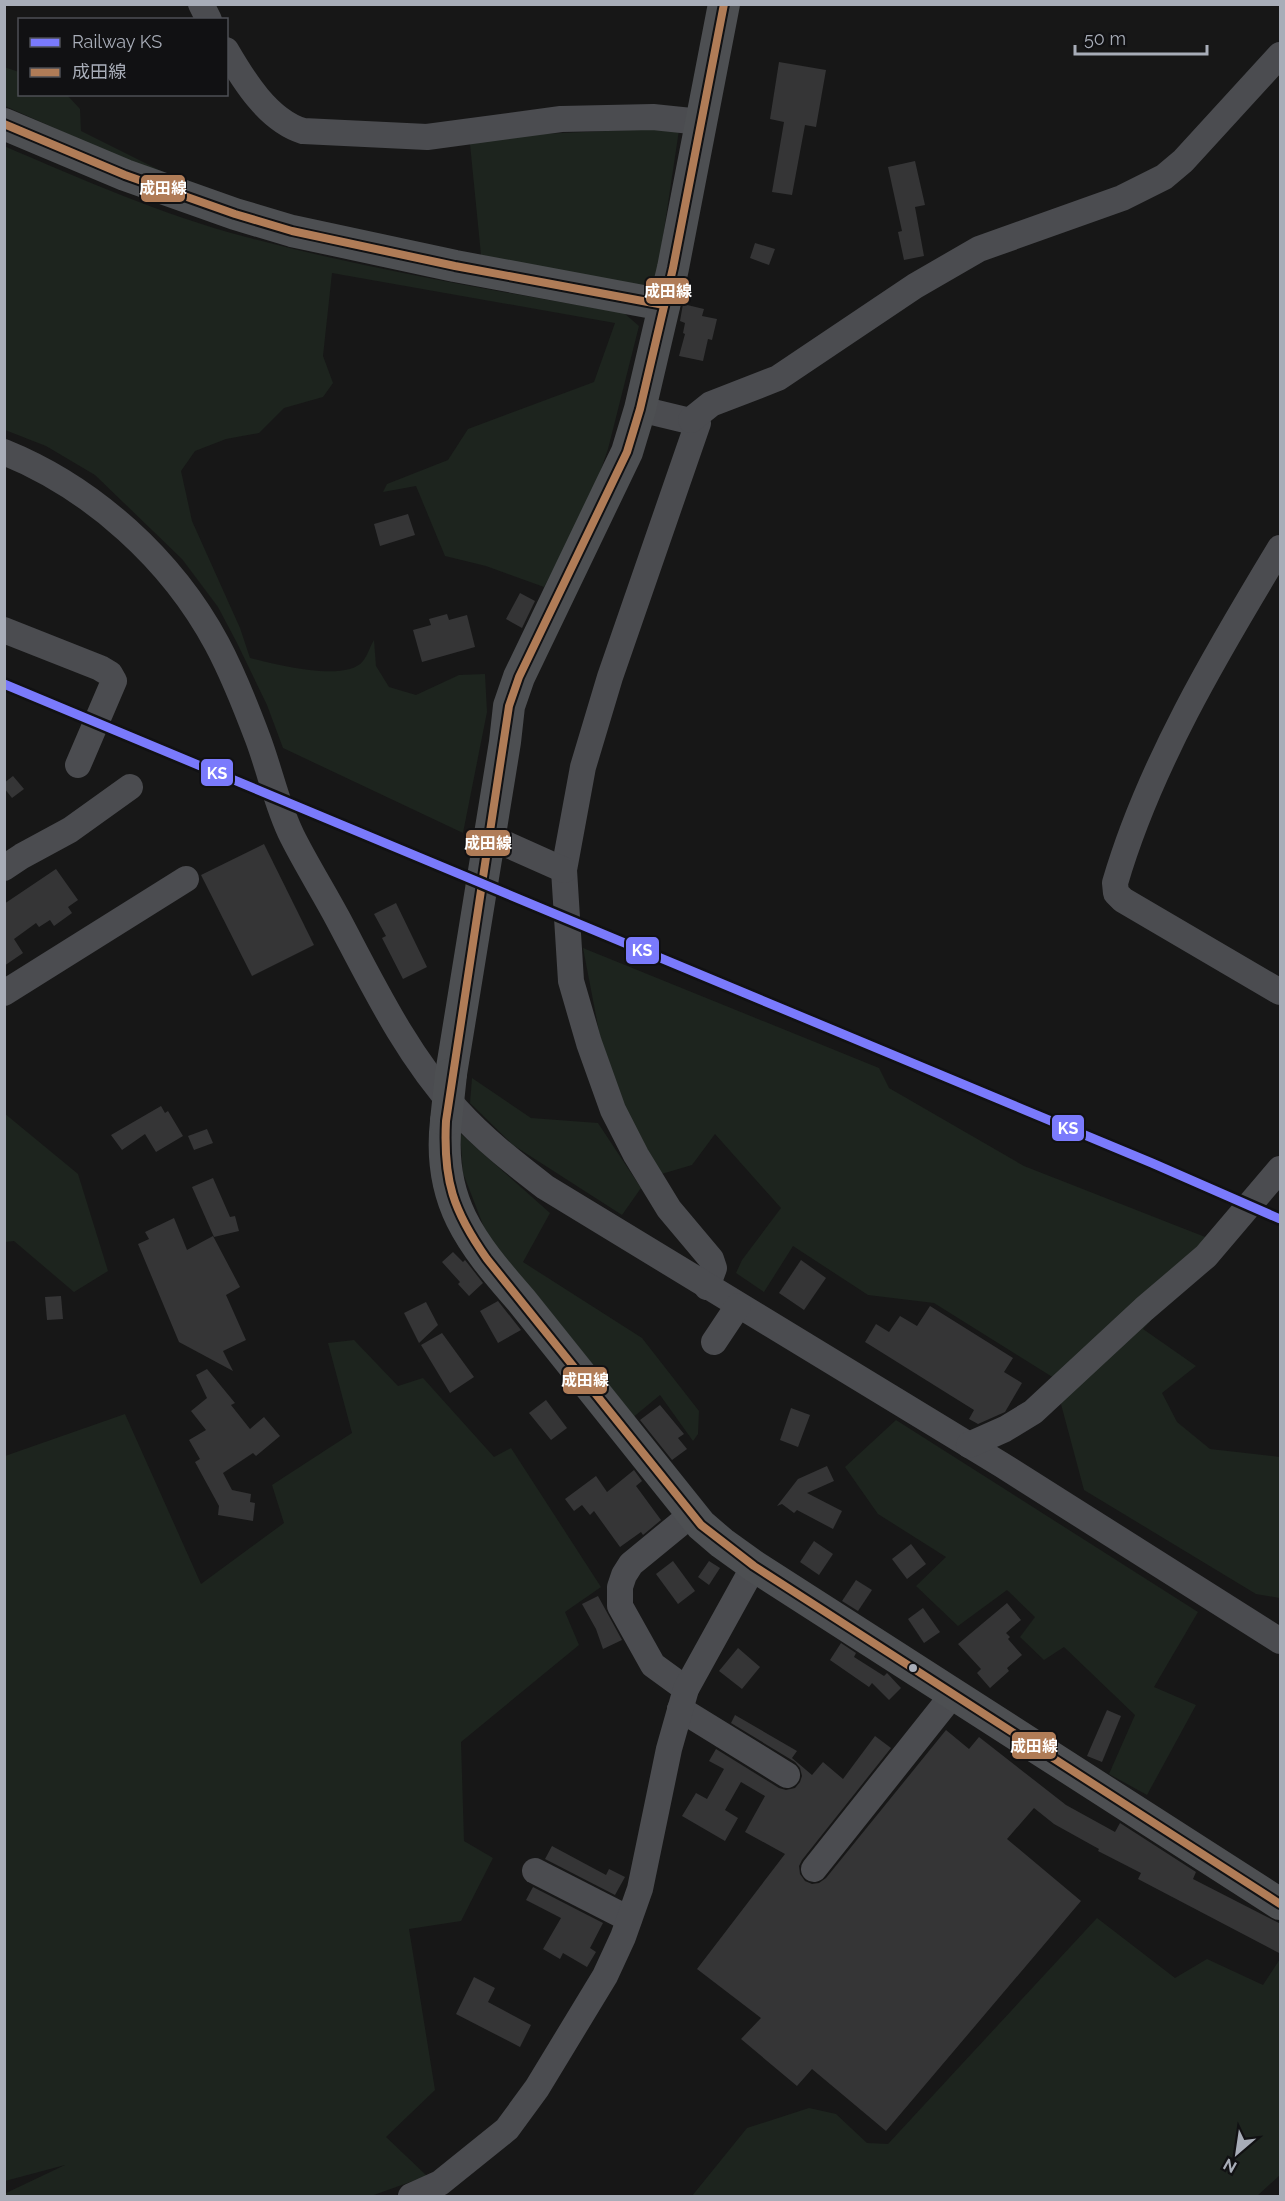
<svg xmlns="http://www.w3.org/2000/svg" width="1285" height="2201" viewBox="0 0 1285 2201" font-family="Raleway,'Noto Sans JP',sans-serif">
	<style>
		.green { fill: #1d241e }
		.building { fill: #353536 }
		.lines { fill: none; stroke-linecap: round; stroke-linejoin: round }
		.minor { stroke: #4b4c50; stroke-width: 26 }
		.major { stroke: #4d4f52; stroke-width: 32 }
		.major-bridge { stroke: #4d4f52; stroke-width: 32 }
		.bus-1-casing { stroke: #111113; stroke-width: 12 }
		.bus-1 { stroke: #b07c57; stroke-width: 8 }
		.rail-1-casing { stroke: #111113; stroke-width: 14 }
		.rail-1 { stroke: #7a7afc; stroke-width: 9 }
		.bus-dot { fill: #a8adb8; stroke: #111113; stroke-width: 2 }
		.line-badge { stroke: #111113; stroke-width: 2 }
		.badge-label { font-size: 16px; text-anchor: middle; font-weight: bold; fill: #fff }
	</style>
	<rect width="100%" height="100%" fill="#171717"/>
	<g class="green">
		<path d="M4,67L19,72L20,94L67,95L80,109L81,131L169,175L133,163L5,106Z"/>
		<path d="M650,129L679,130L657,277L641,290L481,255L470,144L519,135Z"/>
		<path d="M4,146C84,180 162,215 246,237C370,270 497,291 624,313L639,326L608,449L587,510L544,587L486,566L445,556L416,486L383,492L387,484L448,460L468,429L594,382L615,323L332,273L323,356L333,383L323,397L284,408L259,433L226,439L195,451L181,471L192,521L240,628L250,658C274,664 346,683 363,661C368,655 370,646 374,640L376,666L389,687L416,695L459,675L485,674L487,712L463,833L283,748L267,705L237,643L218,607L182,559L95,475L46,446L5,430Z"/>
		<path d="M583,948L879,1068L889,1088L1024,1166L1223,1244L1143,1329L1196,1366L1162,1393L1177,1422L1210,1449L1280,1457V1598L1256,1594L1084,1490L1054,1378L934,1303L868,1295L793,1246L764,1292L736,1273L742,1260L781,1208L715,1134L692,1165L658,1175L607,1073Z"/>
		<path d="M472,1078L531,1118L598,1123L641,1188L622,1215L513,1145L470,1103Z"/>
		<path d="M4,1113L78,1174L108,1271L74,1292L14,1241L5,1242Z"/>
		<path d="M460,1133L550,1213L523,1262L642,1338L699,1411L698,1434L693,1441L660,1395L631,1419L510,1269L485,1230L463,1173Z"/>
		<path d="M354,1340L398,1386L423,1378L494,1457L511,1448L601,1587L565,1612L579,1645L461,1742L464,1841L493,1858L461,1921L409,1929L435,2090L386,2137L427,2176L371,2196H5L4,2194L65,2165L5,2181V1456L125,1414L201,1584L284,1523L272,1485L352,1433L328,1343Z"/>
		<path d="M896,1420L1198,1612L1154,1687L1196,1705L1147,1795L1109,1774L1135,1715L1064,1647L1044,1660L1020,1637L1035,1617L1007,1590L958,1626L916,1586L946,1557L878,1514L845,1467Z"/>
		<path d="M1097,1918L1175,1978L1207,1959L1263,1985L1280,1959V2175L1257,2196H692L747,2128L809,2108L836,2114L867,2143L888,2144Z"/>
	</g>
	<g class="building">
		<path d="M779,62L826,70L816,127L805,125L792,195L772,192L784,122L770,119Z"/>
		<path d="M915,161L925,205L915,207L924,256L904,260L898,232L902,231L888,167Z"/>
		<path d="M755,243L775,249L769,265L750,258Z"/>
		<path d="M683,304L704,309L702,316L717,319L712,340L708,339L703,361L679,356L685,334L683,333L685,323L680,321Z"/>
		<path d="M408,514L415,535L380,546L374,524Z"/>
		<path d="M520,593L535,601L522,628L506,619Z"/>
		<path d="M447,614L449,620L467,615L475,647L422,662L413,630L431,625L429,619Z"/>
		<path d="M13,776L24,789L12,798L4,788V783Z"/>
		<path d="M264,844L314,945L252,976L201,875Z"/>
		<path d="M56,869L78,900L68,907L72,913L54,926L50,920L39,927L36,923L14,939L23,953L4,966V904Z"/>
		<path d="M396,903L427,967L403,979L382,938L386,936L374,914Z"/>
		<path d="M161,1106L165,1113L168,1111L183,1136L156,1152L145,1134L122,1150L111,1135Z"/>
		<path d="M207,1129L213,1143L194,1150L188,1136Z"/>
		<path d="M213,1178L230,1217L235,1216L239,1231L214,1237L192,1187Z"/>
		<path d="M174,1218L187,1250L213,1236L240,1287L226,1295L246,1340L223,1351L233,1371L179,1342L138,1244L149,1239L145,1232Z"/>
		<path d="M453,1252L463,1262L465,1260L483,1283L469,1296L458,1284L460,1282L442,1262Z"/>
		<path d="M801,1260L826,1278L804,1310L779,1293Z"/>
		<path d="M61,1296L63,1319L47,1320L45,1297Z"/>
		<path d="M498,1301L521,1330L498,1343L480,1311Z"/>
		<path d="M426,1302L438,1325L419,1343L404,1313Z"/>
		<path d="M930,1306L1013,1358L1004,1372L1022,1383L1005,1412L978,1424L969,1419L974,1410L865,1342L876,1324L889,1332L900,1316L917,1326Z"/>
		<path d="M442,1333L474,1377L450,1393L421,1345Z"/>
		<path d="M207,1369L235,1403L231,1405L250,1429L264,1417L280,1436L256,1456L253,1453L223,1473L232,1490L251,1494L250,1502L255,1503L253,1521L218,1515L219,1506L195,1462L200,1459L189,1440L206,1430L191,1411L207,1398L196,1375Z"/>
		<path d="M546,1400L567,1428L551,1440L529,1413Z"/>
		<path d="M660,1405L684,1434L678,1438L687,1449L672,1460L640,1420Z"/>
		<path d="M791,1408L810,1415L798,1447L780,1440Z"/>
		<path d="M827,1466L834,1481L807,1493L842,1511L833,1529L797,1510L794,1513L782,1504L777,1506L798,1479Z"/>
		<path d="M634,1470L642,1481L636,1486L661,1520L643,1535L641,1532L620,1547L594,1511L590,1515L582,1505L574,1511L565,1499L596,1476L607,1492Z"/>
		<path d="M814,1541L833,1554L819,1575L800,1562Z"/>
		<path d="M911,1544L926,1564L907,1579L892,1559Z"/>
		<path d="M673,1561L695,1591L678,1604L656,1574Z"/>
		<path d="M709,1561L720,1568L709,1585L698,1577Z"/>
		<path d="M856,1580L872,1590L858,1611L842,1601Z"/>
		<path d="M598,1596L622,1640L603,1649L596,1629L582,1604Z"/>
		<path d="M1007,1603L1021,1620L1006,1633L1010,1637L1008,1639L1022,1655L1007,1668L1009,1671L990,1688L977,1673L981,1669L958,1644Z"/>
		<path d="M923,1608L940,1632L924,1643L908,1619Z"/>
		<path d="M841,1643L856,1653L854,1657L884,1676L887,1673L901,1688L889,1700L872,1683L869,1687L830,1660Z"/>
		<path d="M738,1648L760,1667L742,1689L719,1671Z"/>
		<path d="M1107,1710L1121,1716L1102,1762L1087,1756Z"/>
		<path d="M735,1715L797,1751L792,1758L812,1775L823,1762L843,1779L875,1736L891,1748L802,1860L799,1866L800,1874L805,1881L812,1884L819,1883L826,1878L946,1730L969,1749L979,1737L1066,1805L1115,1832L1120,1823L1196,1872L1193,1879L1281,1924V1954L1138,1879L1141,1873L1098,1851L1099,1849L1054,1824L1034,1808L1007,1839L1081,1901L886,2131L812,2069L797,2086L741,2039L761,2018L697,1969L785,1854L745,1832L765,1796L741,1782L725,1810L738,1818L725,1841L682,1816L696,1793L707,1799L724,1769L709,1761L716,1749L779,1788L786,1790L795,1788L800,1782L802,1776L800,1768L795,1762L731,1723Z"/>
		<path d="M552,1846L606,1875L609,1869L625,1877L615,1895L545,1859Z"/>
		<path d="M533,1887L603,1923L590,1948L596,1952L587,1967L563,1953L560,1959L543,1949L561,1918L526,1900Z"/>
		<path d="M474,1977L495,1988L488,2002L531,2025L520,2047L456,2014Z"/>
	</g>
	<g class="lines">
		<g class="minor">
			<path d="M201,4L209,20"/>
			<path d="M226,50C244,81 268,120 303,131L427,137L561,119L653,117L701,122"/>
			<path d="M640,409L698,423L610,677L583,767L564,870L571,981L589,1043L613,1110L636,1155L669,1209L711,1259L714,1268L707,1287"/>
			<path d="M691,420L711,404L778,378L915,286L979,249L1122,198L1164,177L1183,161L1280,55"/>
			<path d="M4,452C93,488 172,560 217,644C233,674 246,707 258,739C270,771 277,806 292,836C306,864 323,891 338,919C373,985 406,1054 457,1110C483,1139 514,1163 545,1187L1002,1465L1280,1641"/>
			<path d="M1280,548C1217,652 1149,766 1115,883L1116,893L1123,900L1280,992"/>
			<path d="M4,630L100,668L110,674L114,681L78,765"/>
			<path d="M488,836L564,870"/>
			<path d="M4,868L22,856L70,830L130,787"/>
			<path d="M4,993L186,879"/>
			<path d="M714,1342L738,1306"/>
			<path d="M969,1445L1005,1429L1033,1412L1144,1309L1206,1256L1280,1169"/>
			<path d="M686,1689L653,1665L620,1606V1587L624,1575L631,1564L692,1514"/>
			<path d="M680,1709L787,1775"/>
			<path d="M814,1869L954,1693"/>
			<path d="M535,1871L629,1919"/>
			<path d="M411,2196L440,2183L507,2129L537,2088L605,1976L623,1937L640,1889L669,1749L686,1689L754,1566"/>
		</g>
		<g class="major">
			<path d="M4,124L125,175L235,214L292,231L455,266L664,305"/>
			<path d="M451,1074L505,742L509,706L519,677L627,452L640,409L673,268L724,4"/>
			<path d="M446,1121C437,1201 471,1243 521,1300L701,1525L722,1543L754,1566L1280,1904"/>
		</g>
		<path class="major-bridge" d="M446,1121L451,1074"/>
		<defs>
			<g id="bus-1">
				<path d="M724,4L673,268L640,409L627,452L519,677L509,706L446,1121C443,1180 453,1211 487,1259L701,1525L754,1566L1280,1904"/>
				<path d="M4,124L125,175L235,214L292,231L455,266L664,305"/>
			</g>
		</defs>
		<use href="#bus-1" class="bus-1-casing"/>
		<use href="#bus-1" class="bus-1"/>
		<defs>
			<path id="rail-1" d="M4,684L1152,1163L1280,1219"/>
		</defs>
		<use href="#rail-1" class="rail-1-casing"/>
		<use href="#rail-1" class="rail-1"/>
	</g>
	<circle class="bus-dot" cx="913" cy="1668" r="5"/>
	<g class="line-badge">
		<rect x="140" y="174" width="46" height="29" rx="6" fill="#b07c57"/>
		<rect x="645" y="277" width="45" height="28" rx="6" fill="#b07c57"/>
		<rect x="200" y="758" width="34" height="29" rx="6" fill="#7a7afc"/>
		<rect x="465" y="829" width="46" height="28" rx="6" fill="#b07c57"/>
		<rect x="625" y="936" width="35" height="29" rx="6" fill="#7a7afc"/>
		<rect x="1051" y="1114" width="34" height="28" rx="6" fill="#7a7afc"/>
		<rect x="562" y="1366" width="46" height="29" rx="6" fill="#b07c57"/>
		<rect x="1011" y="1731" width="46" height="29" rx="6" fill="#b07c57"/>
	</g>
	<g class="badge-label">
		<text x="163" y="194">成田線</text>
		<text x="668" y="297">成田線</text>
		<text x="217" y="779">KS</text>
		<text x="488" y="849">成田線</text>
		<text x="642" y="956">KS</text>
		<text x="1068" y="1134">KS</text>
		<text x="585" y="1386">成田線</text>
		<text x="1034" y="1752">成田線</text>
	</g>
	<rect width="1285" height="2201" fill="none" stroke="#a8adb8" stroke-width="12"/>
	<rect x="18" y="18" width="210" height="78" fill="#111113" stroke="#4d4f55" stroke-width="1.5"/>
	<rect x="30" y="38" width="30" height="9" fill="#7a7afc" stroke="#4d4f55" stroke-width="1.5"/>
	<text x="72" y="48" font-size="18" fill="#a8adb8">Railway KS</text>
	<rect x="30" y="68" width="30" height="9" fill="#b07c57" stroke="#4d4f55" stroke-width="1.5"/>
	<text x="72" y="78" font-size="18" fill="#a8adb8">成田線</text>
	<g transform="translate(1237 2153) rotate(209)" stroke="#111113" stroke-width="4.5" paint-order="stroke">
	<path d="M0-4.5L10 22L0 15L-10 22Z" fill="#a8adb8"/>
	<text y="-9" font-size="16" font-weight="bold" text-anchor="middle" fill="#a8adb8">N</text>
	</g>
	<path d="M1075 45v9h132v-9" fill="none" stroke="#a8adb8" stroke-width="3"/>
	<text x="1084" y="45" font-size="18" fill="#a8adb8" stroke="#111113" stroke-width="4.5" paint-order="stroke">50 m</text>
</svg>
